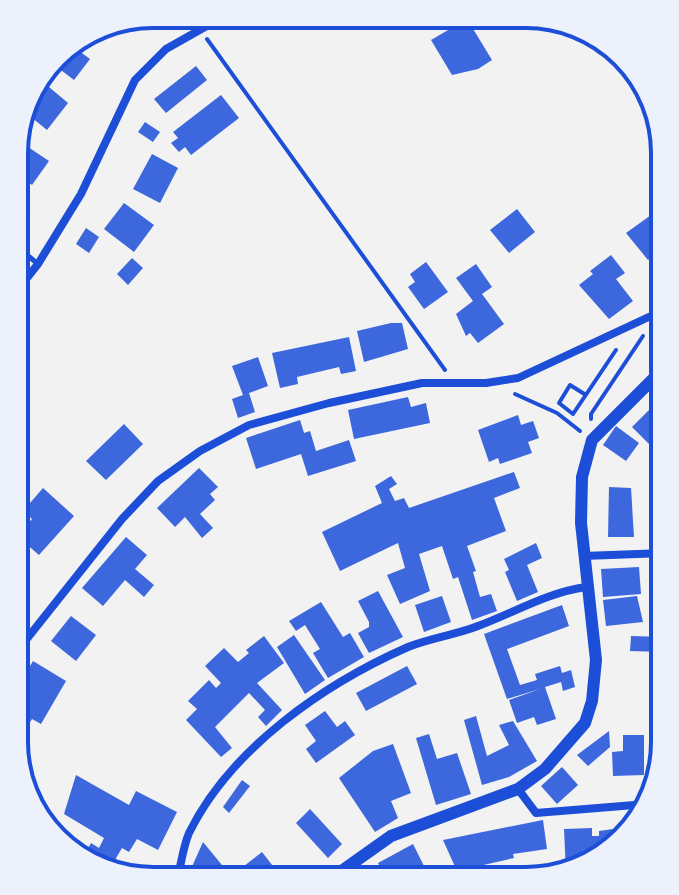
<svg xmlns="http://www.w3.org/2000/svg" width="679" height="895" viewBox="0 0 679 895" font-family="Bitter,serif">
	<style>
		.building { fill: #3d67dc }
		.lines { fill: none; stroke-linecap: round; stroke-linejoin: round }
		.path { stroke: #1d4ed8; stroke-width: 4 }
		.service { stroke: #1d4ed8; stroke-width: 5 }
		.minor { stroke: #1d4ed8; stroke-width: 8 }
		.tertiary { stroke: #1d4ed8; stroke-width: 12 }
		.rim { fill: none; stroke: #1d4ed8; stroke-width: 4 }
	</style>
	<rect width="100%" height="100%" fill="#f2f2f2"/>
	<g class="building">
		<path d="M467,19L492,60L478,69L452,75L431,40Z"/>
		<path d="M71,45L90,59L74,80L53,64L62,48Z"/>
		<path d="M196,66L207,80L166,113L154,99Z"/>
		<path d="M43,82L68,103L47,130L26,113Z"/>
		<path d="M221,95L239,118L191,155L185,147L179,152L171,143L178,138L173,132Z"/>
		<path d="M145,122L160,132L153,142L138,132Z"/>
		<path d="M28,147L49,161L32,185L15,173V164Z"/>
		<path d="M152,154L178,168L160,203L133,189Z"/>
		<path d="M124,203L154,225L134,252L104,229Z"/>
		<path d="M665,205V233L658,239L664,247L648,260L626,233Z"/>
		<path d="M517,209L535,232L509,253L490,230Z"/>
		<path d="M86,228L99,237L89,253L76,244Z"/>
		<path d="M611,255L625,273L616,279L633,301L609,319L579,285L593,274L590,271Z"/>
		<path d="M132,258L143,268L128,285L117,274Z"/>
		<path d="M426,262L448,292L424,309L408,287L415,282L410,274Z"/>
		<path d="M476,264L492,287L482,294L504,324L478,343L470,333L466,336L456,314L473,301L456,278Z"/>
		<path d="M391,323H402L408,349L364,362L357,331Z"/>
		<path d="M349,337L356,371L341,374L339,367L297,377L298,384L280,388L272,353Z"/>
		<path d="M258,357L268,386L249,393L255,412L238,418L232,399L243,395L232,366Z"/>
		<path d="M408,397L411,407L426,403L430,423L354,439L348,410Z"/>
		<path d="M655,404L665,414V440L655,450L632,427Z"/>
		<path d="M518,415L521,425L533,421L539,438L528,442L532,453L500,464L498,458L489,462L478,430Z"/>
		<path d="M300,420L304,433L310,431L316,451L349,440L356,461L308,476L301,454L256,469L246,438Z"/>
		<path d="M124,424L143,444L106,480L86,461Z"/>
		<path d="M616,426L639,443L626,461L603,445Z"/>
		<path d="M199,468L218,487L210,494L215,500L200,514L213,528L202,538L185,517L175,527L157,508Z"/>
		<path d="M514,472L520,488L494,498L506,531L467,546L476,571L473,572L480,597L491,594L497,611L472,620L458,577L453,579L442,546L419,554L430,591L400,604L387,575L405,568L398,543L340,571L322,532L382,503L375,486L391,476L397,484L389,489L395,501L404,498L409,508Z"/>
		<path d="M609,487L631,488L634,537H608Z"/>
		<path d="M43,488L74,516L39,555L17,536L32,519L23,511Z"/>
		<path d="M126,537L147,555L135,569L154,585L144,597L125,580L103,606L82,588Z"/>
		<path d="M536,543L542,558L527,565L538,592L517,601L505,572L509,570L504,559Z"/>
		<path d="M639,567L641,594L603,597L601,569Z"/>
		<path d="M378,591L403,637L369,653L358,633L369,627V622L358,601Z"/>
		<path d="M442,596L451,622L424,632L415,605Z"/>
		<path d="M637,596L643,622L606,626L603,600Z"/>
		<path d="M321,602L343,637L350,633L364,657L328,678L313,653L320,649L305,625L296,631L289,621Z"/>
		<path d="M562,605L569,626L507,649L520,685L537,680L535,674L560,666L562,673L571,670L575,687L563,691L561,682L545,687L556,719L537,725L534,717L517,723L509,700L540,689L507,699L484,634Z"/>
		<path d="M71,616L96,635L76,661L51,641Z"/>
		<path d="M294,635L325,680L305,694L277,647Z"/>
		<path d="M264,636L284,663L257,683L282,710L266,726L258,717L265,710L249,693L215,727L232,748L221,757L186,720L197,709L188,701L209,680L216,688L221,683L205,666L224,648L238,662L249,653L246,650Z"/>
		<path d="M631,636L664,637L663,652L630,651Z"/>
		<path d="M33,661L66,681L41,724L32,719L27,727L14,720V693Z"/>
		<path d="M407,666L417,684L366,711L356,693Z"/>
		<path d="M325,711L337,727L345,721L355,735L316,763L306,749L316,741L305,725Z"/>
		<path d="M476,716L487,756L509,745L499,725L513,721L537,761L509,777L482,785L464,720Z"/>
		<path d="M609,731L610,747L588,766L577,755Z"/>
		<path d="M429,734L437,759L457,753L471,794L436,805L416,738Z"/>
		<path d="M623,735H644V775L613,776L612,752L623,751Z"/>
		<path d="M393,744L411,793L391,801L398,818L375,832L339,778L373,751Z"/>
		<path d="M562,767L578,785L557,804L541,786Z"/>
		<path d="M76,775L129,805L136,791L177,812L158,850L137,839L129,852L122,848L109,870L83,858L91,843L99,848L104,838L64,814Z"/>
		<path d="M242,780L250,786L229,813L223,807Z"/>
		<path d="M310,809L342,844L328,858L296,823Z"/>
		<path d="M543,820L547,849L513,854L514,858L457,871L443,840Z"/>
		<path d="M634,826L600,856H593L588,866L566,872L564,829L592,828V836H599V831Z"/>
		<path d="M203,842L231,876L262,852L283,879L186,880Z"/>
		<path d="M413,844L426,870L407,881H388L378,863Z"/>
		<path d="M532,867L535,879L520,881L518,870Z"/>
	</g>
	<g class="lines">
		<g class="path">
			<path d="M207,39L445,370"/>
			<path d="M515,394L557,413L580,431"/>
			<path d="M586,395L570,385L559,403L573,414L616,350"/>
			<path d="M591,419V414L643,336"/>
		</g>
		<path class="service" d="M15,245L38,264"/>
		<g class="minor">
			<path d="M15,293L38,264L81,194L135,80L166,49L228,14"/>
			<path d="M583,556L665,553"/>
			<path d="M14,655L122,519L158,481L200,451L249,425L329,403L422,383H486L518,378L653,315L665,307"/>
			<path d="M518,789L536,813L647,804"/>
			<path d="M177,880C181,865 183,847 189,833C231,748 324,684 408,647C430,638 455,635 478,626C513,613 549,592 586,587"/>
		</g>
		<path class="tertiary" d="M329,880L391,836L518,789L545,769L585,723L592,701L596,660L581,523L582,477L592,440L665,367"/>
	</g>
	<path d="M0 0H679V895H0ZM153 28H526A125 125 0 0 1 651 153V742A125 125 0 0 1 526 867H153A125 125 0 0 1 28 742V153A125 125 0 0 1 153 28Z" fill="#edf1fc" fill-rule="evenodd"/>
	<path class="rim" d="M153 28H526A125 125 0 0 1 651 153V742A125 125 0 0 1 526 867H153A125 125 0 0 1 28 742V153A125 125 0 0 1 153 28Z"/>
</svg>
